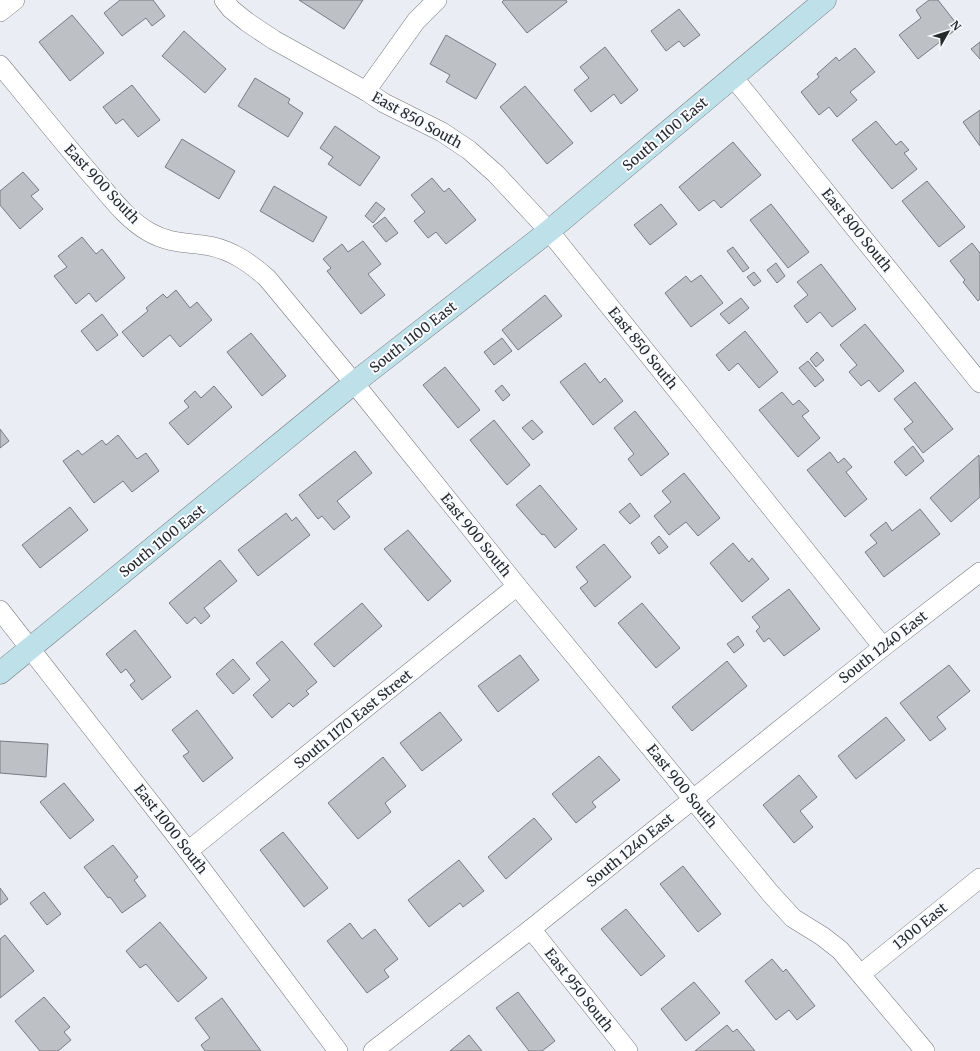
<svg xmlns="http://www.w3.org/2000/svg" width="980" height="1051" viewBox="0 0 980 1051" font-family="Merriweather,serif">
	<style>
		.building { fill: #bdc0c5; stroke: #787b80 }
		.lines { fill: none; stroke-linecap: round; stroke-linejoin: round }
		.street-casing { stroke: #76787d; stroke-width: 20 }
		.secondary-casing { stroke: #76787d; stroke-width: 23 }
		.street { stroke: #fff; stroke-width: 19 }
		.secondary { stroke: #bde0e9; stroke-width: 22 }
		.labels { text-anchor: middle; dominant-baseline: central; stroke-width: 4; stroke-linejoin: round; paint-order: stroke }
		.street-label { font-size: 14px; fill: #28292b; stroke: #f8fbff }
	</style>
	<rect width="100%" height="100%" fill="#eaedf3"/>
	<g class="building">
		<path d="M120,0H153L165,16L152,26L146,18L122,36L104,13Z"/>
		<path d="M299,0H363L344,29Z"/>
		<path d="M504,0H566L567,2L527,33L502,2Z"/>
		<path d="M929,0H938L959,27L918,59L899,35L921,18L916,10Z"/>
		<path d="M679,9L700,35L684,47L679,41L666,51L651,31Z"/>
		<path d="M72,15L104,53L70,81L39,42Z"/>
		<path d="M184,31L226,69L205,93L162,56Z"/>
		<path d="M446,35L496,64L476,99L446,82L450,75L430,64Z"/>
		<path d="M980,42V59L971,49Z"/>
		<path d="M605,47L638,90L621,104L614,94L591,112L574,90L589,78L580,67Z"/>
		<path d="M855,48L875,72L850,92L857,100L837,117L829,107L819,115L801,92L819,77L817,74L836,57L839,61Z"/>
		<path d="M255,78L290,99L288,103L303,113L288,137L238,106Z"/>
		<path d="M132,85L160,120L138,137L123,119L116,124L103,107Z"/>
		<path d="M525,86L573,143L547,164L500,107Z"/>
		<path d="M980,110V146L963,122Z"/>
		<path d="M876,121L896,145L901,141L909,150L904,153L917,169L892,189L852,140Z"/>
		<path d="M335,126L380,157L360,186L328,164L333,157L320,148Z"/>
		<path d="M182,139L235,171L219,199L165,167Z"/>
		<path d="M733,142L761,175L721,208L714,200L699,211L679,187Z"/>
		<path d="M23,172L39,190L31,196L43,209L20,229L0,205V191Z"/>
		<path d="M432,178L444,192L449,188L476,220L446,244L436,232L428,238L414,221L425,212L411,195Z"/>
		<path d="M927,181L965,227L939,247L902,201Z"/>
		<path d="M274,186L327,217L313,242L260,211Z"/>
		<path d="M376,202L385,209L373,223L365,216Z"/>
		<path d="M661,204L677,224L650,245L634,225Z"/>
		<path d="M771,204L809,252L788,268L750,220Z"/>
		<path d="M385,217L398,233L386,242L373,226Z"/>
		<path d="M82,237L96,254L102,249L125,278L96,302L89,293L76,304L54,276L67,267L58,256Z"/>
		<path d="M363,241L381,264L368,274L385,295L361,314L327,271L331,268L323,259L342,244L348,252Z"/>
		<path d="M972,243L980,253V299L978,301L963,282L965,280L950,261Z"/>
		<path d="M733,247L749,268L743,272L727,251Z"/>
		<path d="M776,263L785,276L777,283L767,270Z"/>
		<path d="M821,264L856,309L832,327L820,312L807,323L794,306L808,295L797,282Z"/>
		<path d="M754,272L761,281L754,286L747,277Z"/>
		<path d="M701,275L723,303L691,327L665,293L686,276L691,282Z"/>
		<path d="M176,290L190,308L197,302L212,320L180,347L170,335L143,357L122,332L148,311L146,308L163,294L167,298Z"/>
		<path d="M545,295L562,316L518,350L502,330Z"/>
		<path d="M741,298L749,308L729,324L720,314Z"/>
		<path d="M102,314L118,335L97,351L81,331Z"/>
		<path d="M865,324L904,371L879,392L869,380L861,386L849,372L857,365L840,345Z"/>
		<path d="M745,331L778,372L759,388L738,363L729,371L716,355Z"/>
		<path d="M251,333L286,376L262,396L227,352Z"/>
		<path d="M502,338L512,351L494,365L484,352Z"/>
		<path d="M817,352L824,360L816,367L810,359Z"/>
		<path d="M808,361L824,380L815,387L799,368Z"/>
		<path d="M585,363L600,383L605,378L623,401L593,425L560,382Z"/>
		<path d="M445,367L480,410L458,428L423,385Z"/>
		<path d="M915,382L953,429L923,453L904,429L913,422L894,399Z"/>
		<path d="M502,385L510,395L503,401L495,391Z"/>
		<path d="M214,386L232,407L188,445L169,423L189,407L184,401L195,391L201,398Z"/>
		<path d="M782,392L793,405L799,400L809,411L802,416L820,438L798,457L759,410Z"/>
		<path d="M635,411L669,454L641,476L628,459L634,454L614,428Z"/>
		<path d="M494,420L530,465L507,485L470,440Z"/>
		<path d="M532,420L543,432L533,440L522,428Z"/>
		<path d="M0,429L9,441L0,448Z"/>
		<path d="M118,435L137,459L146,453L159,471L132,492L123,481L94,503L63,461L78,450L82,455L102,440L106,445Z"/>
		<path d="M913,446L924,461L906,476L894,462Z"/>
		<path d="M355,451L372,473L337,501L350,517L334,530L322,516L318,519L299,495Z"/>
		<path d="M830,452L838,463L844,458L852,467L846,472L867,499L845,517L807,470Z"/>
		<path d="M979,455L980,497L951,522L930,498Z"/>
		<path d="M684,473L720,518L698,536L686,522L669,535L654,516L671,502L662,491Z"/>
		<path d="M540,485L577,529L555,548L544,534L542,535L516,505Z"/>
		<path d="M630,503L640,516L630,524L619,512Z"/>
		<path d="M70,507L88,530L40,568L22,545Z"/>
		<path d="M920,509L940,534L884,577L865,552L877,543L870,535L886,522L892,531Z"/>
		<path d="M286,513L292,521L296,517L310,535L258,576L238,550Z"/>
		<path d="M408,530L451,581L428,601L384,549Z"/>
		<path d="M659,536L668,547L659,554L651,543Z"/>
		<path d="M733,543L749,562L752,558L769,579L742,602L710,563Z"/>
		<path d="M604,544L631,577L595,607L580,588L588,582L576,567Z"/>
		<path d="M220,560L237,581L204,608L210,616L201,624L195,617L187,624L169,603Z"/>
		<path d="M789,589L820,629L784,656L769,638L764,642L756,631L760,627L752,617Z"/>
		<path d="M362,603L382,626L334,667L314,644Z"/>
		<path d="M642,603L680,648L656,668L618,623Z"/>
		<path d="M135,630L171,677L142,700L130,685L135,681L126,669L121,673L106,654Z"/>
		<path d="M738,636L744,645L734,653L727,644Z"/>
		<path d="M282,641L317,682L306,691L309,694L293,707L289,703L272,718L253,695L270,680L256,663Z"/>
		<path d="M520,655L539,680L498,712L478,686Z"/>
		<path d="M233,659L250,679L233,694L216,674Z"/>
		<path d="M727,661L747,686L692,731L672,707Z"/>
		<path d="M949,665L970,691L937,717L946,729L930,741L900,703Z"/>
		<path d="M197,710L233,758L203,782L183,756L189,752L172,730Z"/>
		<path d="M440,712L462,740L422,771L400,743Z"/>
		<path d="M886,717L905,740L856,779L838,756Z"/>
		<path d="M0,741L48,744L46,777L0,773Z"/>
		<path d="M599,756L620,780L592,802L596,807L576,823L552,794Z"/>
		<path d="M383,757L406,786L385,803L391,812L358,839L328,803Z"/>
		<path d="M799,775L817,797L800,811L813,827L794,843L763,805Z"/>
		<path d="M64,783L94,820L70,839L40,802Z"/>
		<path d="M534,818L552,839L506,879L488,857Z"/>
		<path d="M283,832L328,888L304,907L260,850Z"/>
		<path d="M113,845L138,877L134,880L146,896L122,913L110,897L108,898L84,867Z"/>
		<path d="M459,860L484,891L463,907L460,903L429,927L408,900Z"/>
		<path d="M683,866L721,914L698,932L660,884Z"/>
		<path d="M0,888L8,899L0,905Z"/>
		<path d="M44,892L61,914L47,925L30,903Z"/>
		<path d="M626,909L665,956L641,976L601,929Z"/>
		<path d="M160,922L207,978L178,1002L146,964L140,968L126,951Z"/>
		<path d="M350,923L362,939L375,929L398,959L384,970L389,977L367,993L327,941Z"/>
		<path d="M5,935L34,971L0,998V939Z"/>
		<path d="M772,959L783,972L786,969L815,1006L797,1020L789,1010L776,1020L745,981Z"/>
		<path d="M694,982L720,1013L686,1041L661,1009Z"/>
		<path d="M518,992L555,1041L542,1051H529L496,1008Z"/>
		<path d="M44,997L70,1027L64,1032L71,1040L58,1051H40L15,1021Z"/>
		<path d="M222,998L261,1051H205L201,1045L210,1038L195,1018Z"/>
		<path d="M727,1025L733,1032L737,1029L755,1051H695Z"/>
		<path d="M469,1035L482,1051H450Z"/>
	</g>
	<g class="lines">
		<defs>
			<g id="street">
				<path d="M224,0L231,9L247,22L274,40L366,91L384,103L442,132L469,150L496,174L549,231L883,647"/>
				<path d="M0,12L15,0"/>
				<path d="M0,65C31,102 61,140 93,177C110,196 126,219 149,232C170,244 187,242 210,246C233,251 250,263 267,278L354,383L517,586L771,894L793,918L822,936L840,950L925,1051"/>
				<path d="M733,77L980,383"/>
				<path d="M366,91L416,21L437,0"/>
				<path d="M0,610L188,851L338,1051"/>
				<path d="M188,851L517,586"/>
				<path d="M531,929L628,1051"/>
				<path d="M861,974L980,878"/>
				<path d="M373,1051L531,929L883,647L980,572"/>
			</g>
			<path id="secondary" d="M0,673L354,383L549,231L825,0"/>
		</defs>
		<use href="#street" class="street-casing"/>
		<use href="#secondary" class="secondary-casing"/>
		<use href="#street" class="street"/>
		<use href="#secondary" class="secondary"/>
	</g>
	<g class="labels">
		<g class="street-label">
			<text transform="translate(417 120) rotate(29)">East 850 South</text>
			<text transform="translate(665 134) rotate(-40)">South 1100 East</text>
			<text transform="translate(102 184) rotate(47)">East 900 South</text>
			<text transform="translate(857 230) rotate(51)">East 800 South</text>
			<text transform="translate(413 337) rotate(-38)">South 1100 East</text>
			<text transform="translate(643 348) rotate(51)">East 850 South</text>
			<text transform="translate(476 535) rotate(51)">East 900 South</text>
			<text transform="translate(162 541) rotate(-39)">South 1100 East</text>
			<text transform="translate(883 647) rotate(-38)">South 1240 East</text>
			<text transform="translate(353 719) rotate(-39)">South 1170 East Street</text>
			<text transform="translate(682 786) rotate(51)">East 900 South</text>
			<text transform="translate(171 829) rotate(52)">East 1000 South</text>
			<text transform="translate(630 850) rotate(-39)">South 1240 East</text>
			<text transform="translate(920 926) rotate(-39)">1300 East</text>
			<text transform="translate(579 990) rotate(52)">East 950 South</text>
		</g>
	</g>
	<g transform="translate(948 32) rotate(51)" stroke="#f8fbff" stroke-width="3" paint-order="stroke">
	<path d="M0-3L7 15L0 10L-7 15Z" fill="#28292b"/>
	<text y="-6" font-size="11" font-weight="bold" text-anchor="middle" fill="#28292b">N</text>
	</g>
</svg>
